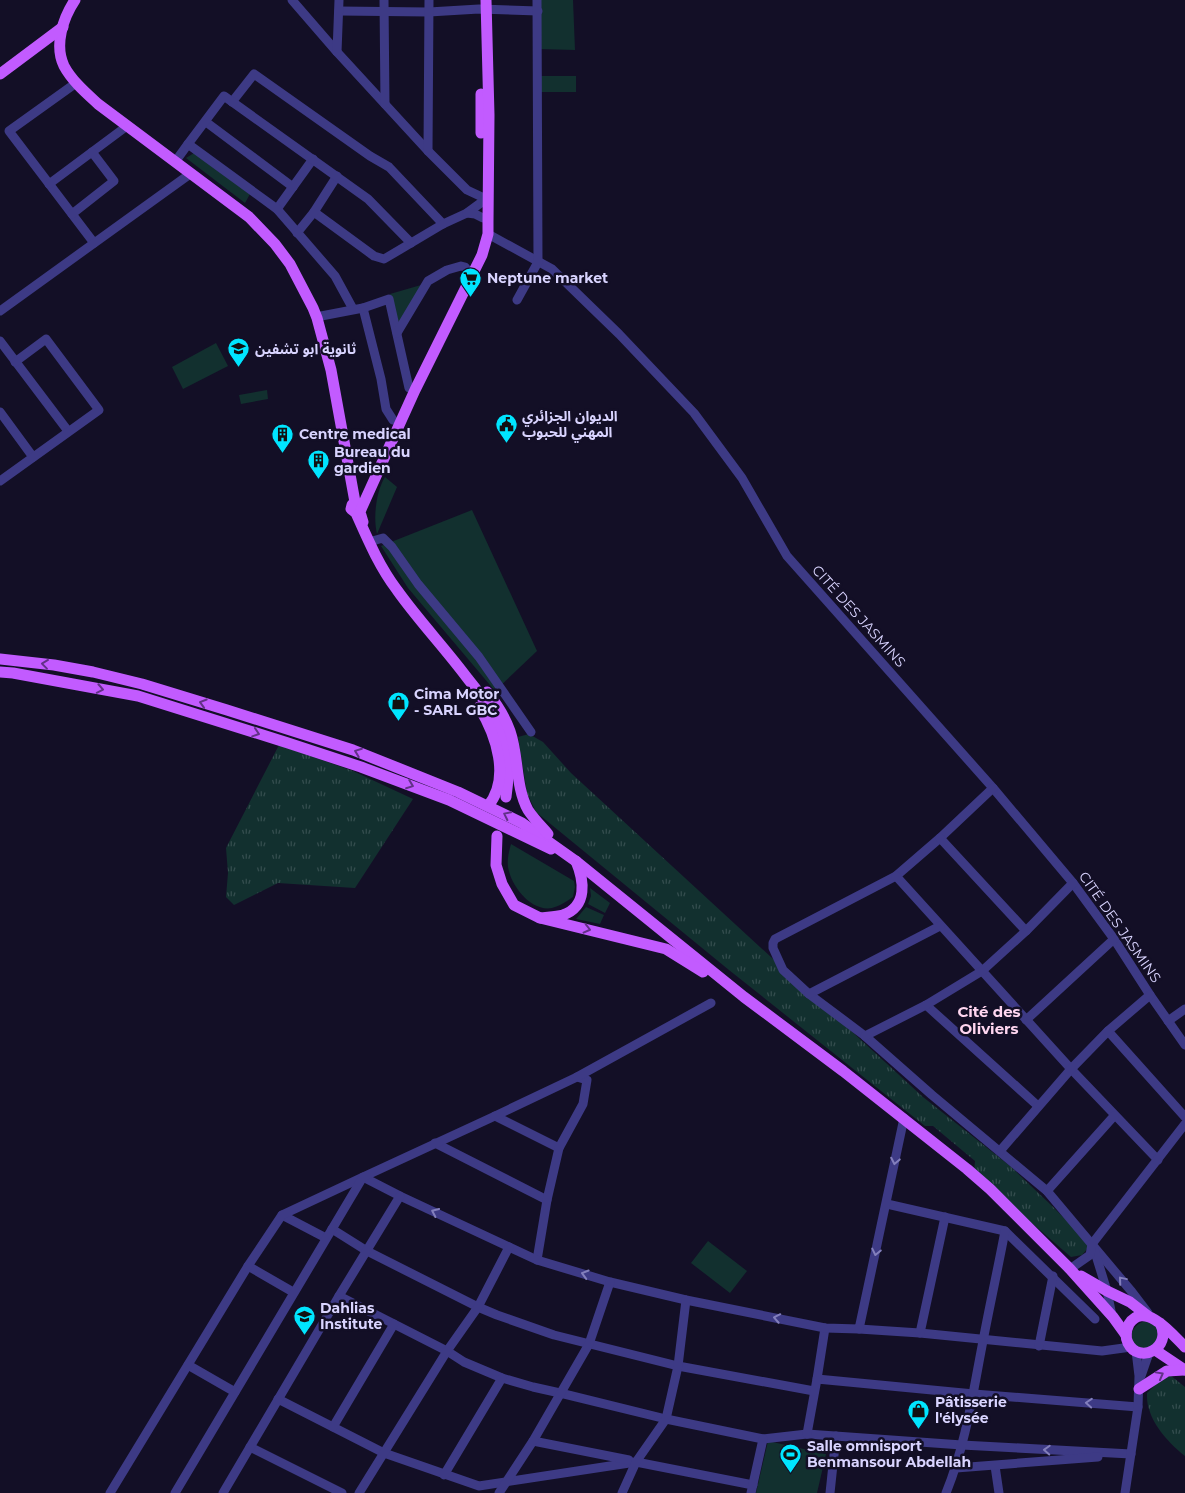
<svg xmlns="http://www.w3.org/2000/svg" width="1185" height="1493" viewBox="0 0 1185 1493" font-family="Montserrat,'Noto Sans Arabic',sans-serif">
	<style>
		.green { fill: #12302f }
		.park { fill: url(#park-tufts) }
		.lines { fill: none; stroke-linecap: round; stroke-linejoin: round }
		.minor { stroke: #3d3a85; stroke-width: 9 }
		.major { stroke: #c25bff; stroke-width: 11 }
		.oneway { stroke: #623188 }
		.oneway2 { stroke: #837fbc }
		.labels { text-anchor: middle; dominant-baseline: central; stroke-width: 5; stroke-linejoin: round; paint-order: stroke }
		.poi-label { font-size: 14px; font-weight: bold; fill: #d9d4ff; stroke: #130f26; text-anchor: start }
		.street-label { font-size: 14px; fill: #d9d4ff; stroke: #130f26 }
		.neighbourhood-label { font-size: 15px; font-weight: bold; fill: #ffd6f0; stroke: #130f26 }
	</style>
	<defs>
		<pattern id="park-tufts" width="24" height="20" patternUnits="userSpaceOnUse" patternTransform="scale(1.25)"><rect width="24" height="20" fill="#12302f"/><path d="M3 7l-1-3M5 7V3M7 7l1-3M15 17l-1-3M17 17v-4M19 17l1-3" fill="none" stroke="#344d4e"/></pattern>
	</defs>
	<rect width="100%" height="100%" fill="#130f26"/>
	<g class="green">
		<path d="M538,0H573L575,50L538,49Z"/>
		<rect x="540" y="76" width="36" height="16"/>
		<path d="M194,153L250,194L245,203L186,158Z"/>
		<path d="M421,285L399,324L390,294Z"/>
		<path d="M216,343L228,366L183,389L172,367Z"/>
		<path d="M267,390L268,399L241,404L239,395Z"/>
		<path d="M385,477L397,487L377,534C373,518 376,491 385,477Z"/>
		<path d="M472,510L537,651L495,691L408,588L381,546Z"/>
		<path d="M511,844L574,881L575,887L573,897C567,901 560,906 552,908C531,912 511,886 508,867C507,859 509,851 511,844Z"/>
		<path d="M590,888L610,903L605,913L588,904L591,896Z"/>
		<path d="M586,907L604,915L600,924L576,919Z"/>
		<path d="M708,1241L747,1271L730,1293L691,1263Z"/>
		<path d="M1145,1321L1150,1322L1157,1327L1158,1341L1147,1349C1144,1348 1141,1348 1138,1347C1125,1339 1133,1324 1145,1321Z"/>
		<path d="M768,1441L826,1454L817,1493H756Z"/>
	</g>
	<g class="park">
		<path d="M529,734L543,742L571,773L923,1097L1010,1166L1050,1204L1089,1243L1087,1249L1082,1255L1071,1257L974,1173L975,1161L933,1126H925L729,970L536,812L527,793L518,737Z"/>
		<path d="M279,745L353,771L413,799L355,888L278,883L234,905L226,897L228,873L226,848Z"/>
		<path d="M1170,1375L1185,1387V1456C1170,1444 1154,1427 1149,1409C1147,1404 1147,1398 1147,1393L1159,1381Z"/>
	</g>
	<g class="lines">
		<g class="minor">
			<path d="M292,0L337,52L428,151L467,190L482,197"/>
			<path d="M384,0L385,104"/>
			<path d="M339,11L429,12L479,9L538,11"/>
			<path d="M337,52L339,0"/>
			<path d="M76,83L9,131L94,243"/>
			<path d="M232,102L254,74L370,156L389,167L443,224"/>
			<path d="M206,122L293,187"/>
			<path d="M428,151L429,0"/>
			<path d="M175,162L188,144"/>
			<path d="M49,184L127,126"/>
			<path d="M277,209L313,159"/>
			<path d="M314,212L374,256L384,259L443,224L467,213L482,202"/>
			<path d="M467,213L475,214L483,218"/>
			<path d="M72,214L114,181L92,152"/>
			<path d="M297,233L314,212L337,176"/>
			<path d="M488,234L552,269L619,334L694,413L742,478L787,556L993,788L1073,883L1114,939L1150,995L1185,1045"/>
			<path d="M517,300L538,262L537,0"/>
			<path d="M363,308L381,379L386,409L393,420"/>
			<path d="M353,309L335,276L277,209L188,144L224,96L368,199L411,243"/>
			<path d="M0,311L190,174"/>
			<path d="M316,317L363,308L389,299L409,388"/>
			<path d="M397,333L428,281L447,270L461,266L465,267L468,271"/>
			<path d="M0,341L68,431"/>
			<path d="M0,412L33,457"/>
			<path d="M0,481L99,410L46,339L15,362"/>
			<path d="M369,542L383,538L392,547L418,584L479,657L531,732"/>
			<path d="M993,788L940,838L896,876L775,939L773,943V948L783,970L809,994L865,1036L932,1095L1047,1191L1132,1292L1148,1313"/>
			<path d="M940,838L1026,931"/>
			<path d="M896,876L1071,1069L1158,1160"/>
			<path d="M809,994L940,926"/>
			<path d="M926,1005L1038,1106"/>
			<path d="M1026,1020L1114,939"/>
			<path d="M1168,1021L1185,1009"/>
			<path d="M1108,1031L1185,1117"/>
			<path d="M865,1036L926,1005L982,971L1026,931L1073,883"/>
			<path d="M495,1116L559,1148"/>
			<path d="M435,1143L547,1200"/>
			<path d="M1000,1151L1071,1069L1108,1031L1150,995"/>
			<path d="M1047,1191L1114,1116"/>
			<path d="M887,1204L1005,1231L1095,1319"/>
			<path d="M282,1215L326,1238"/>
			<path d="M332,1229L367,1251L478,1307L497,1315L554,1335L678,1366L814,1391"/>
			<path d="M1094,1249L1107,1291L1112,1316"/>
			<path d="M537,1260L547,1200L559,1148L583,1104L587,1080L577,1077"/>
			<path d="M248,1266L293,1292"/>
			<path d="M1070,1269L1090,1255L1092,1244L1185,1124"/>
			<path d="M339,1296L447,1351L464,1362L502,1378L533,1387L560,1393L666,1419L763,1439L807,1434L962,1445L1131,1454"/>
			<path d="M859,1329L920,1333L1102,1351L1131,1347"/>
			<path d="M920,1333L945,1217"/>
			<path d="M1039,1346L1053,1276"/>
			<path d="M188,1365L235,1392"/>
			<path d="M1141,1376L1149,1353"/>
			<path d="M817,1379L974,1394L1138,1407"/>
			<path d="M278,1399L384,1453L479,1486L636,1462L753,1485"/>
			<path d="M333,1427L394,1324"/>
			<path d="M807,1434L817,1379L825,1328"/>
			<path d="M533,1441L629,1460"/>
			<path d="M250,1447L342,1493"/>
			<path d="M995,1466L999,1493"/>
			<path d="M956,1468L1098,1457"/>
			<path d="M444,1475L502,1378"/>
			<path d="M110,1493L248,1266L282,1215L363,1177L400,1196L537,1260L610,1282L686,1300L825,1328L859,1329L904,1118"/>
			<path d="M175,1493L363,1177L495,1116L577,1077L711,1003"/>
			<path d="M223,1493L339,1296L400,1196"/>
			<path d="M359,1493L447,1351L478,1307L509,1247"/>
			<path d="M499,1493L533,1441L589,1344L610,1282"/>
			<path d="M622,1493L636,1462L666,1419L678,1366L686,1300"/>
			<path d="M751,1493L763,1439"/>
			<path d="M830,1493L836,1436"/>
			<path d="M946,1493C966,1444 973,1392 983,1341C990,1304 998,1268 1005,1231"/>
			<path d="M1125,1493L1138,1407L1139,1376L1136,1351"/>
		</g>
		<g class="major">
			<path d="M75,0C63,18 54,45 64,66C72,81 86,93 98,104L249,217L275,244L290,264L313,308L317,318L331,370L355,502L352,505L351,509L356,513C368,540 379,566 397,590C419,621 445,648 468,679C482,696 496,715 503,737C509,757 509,777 506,797"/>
			<path d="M0,74L63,27"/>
			<path d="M481,94V133"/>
			<path d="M363,522L360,512L362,507L415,390L482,255L488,234V222L489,115L486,0"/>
			<path d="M0,659L54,665L93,672L142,684L227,710L353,750L458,792L522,823L577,862L744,997L843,1071L967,1169L990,1189L1070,1269L1113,1317L1126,1335"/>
			<path d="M0,672L13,673L138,696L288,743L361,767L449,800L551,849"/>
			<path d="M487,692C496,703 505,717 510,731C519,757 515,786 528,810C534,819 541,826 548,834"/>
			<path d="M479,707C496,735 511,778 488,806"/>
			<path d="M497,836L496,865L502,884L514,905L540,918L666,949L703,972"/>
			<path d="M540,918C548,917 556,917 563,915C588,906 584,880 576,861"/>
			<path d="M1081,1276L1107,1291L1130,1302L1148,1316"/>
			<path d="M1160,1323C1173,1348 1139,1365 1128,1343C1125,1337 1126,1330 1129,1324C1145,1300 1173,1335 1185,1347"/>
			<path d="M1155,1350L1185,1370"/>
			<path d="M1139,1389L1167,1371L1184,1370"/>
		</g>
	</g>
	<defs><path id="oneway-chevron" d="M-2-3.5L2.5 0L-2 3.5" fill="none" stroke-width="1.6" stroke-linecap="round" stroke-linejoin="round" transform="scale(1.25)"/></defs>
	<g class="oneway">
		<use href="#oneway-chevron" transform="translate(45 664) rotate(-173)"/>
		<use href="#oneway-chevron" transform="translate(100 689) rotate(11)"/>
		<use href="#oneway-chevron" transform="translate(203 703) rotate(-163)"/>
		<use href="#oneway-chevron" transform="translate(256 733) rotate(18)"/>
		<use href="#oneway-chevron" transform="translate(358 752) rotate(-159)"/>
		<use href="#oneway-chevron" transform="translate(410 785) rotate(21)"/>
		<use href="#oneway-chevron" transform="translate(507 815) rotate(-154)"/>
		<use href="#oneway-chevron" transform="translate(587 929) rotate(14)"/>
		<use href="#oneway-chevron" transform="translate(1160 1375) rotate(-29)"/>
	</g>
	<g class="oneway2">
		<use href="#oneway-chevron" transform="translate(895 1161) rotate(101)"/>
		<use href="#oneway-chevron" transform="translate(435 1212) rotate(-155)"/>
		<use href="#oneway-chevron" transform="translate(876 1252) rotate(102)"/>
		<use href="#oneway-chevron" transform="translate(585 1274) rotate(-164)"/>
		<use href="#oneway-chevron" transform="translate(1122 1280) rotate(-130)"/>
		<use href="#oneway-chevron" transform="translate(777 1318) rotate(-169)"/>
		<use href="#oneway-chevron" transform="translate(1089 1403) rotate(-176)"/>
		<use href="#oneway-chevron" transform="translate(1047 1450) rotate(-177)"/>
	</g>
	<defs>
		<symbol id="supermarket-pin" viewBox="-11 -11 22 30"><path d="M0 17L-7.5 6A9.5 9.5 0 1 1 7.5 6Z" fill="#00e5ff" stroke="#130f26"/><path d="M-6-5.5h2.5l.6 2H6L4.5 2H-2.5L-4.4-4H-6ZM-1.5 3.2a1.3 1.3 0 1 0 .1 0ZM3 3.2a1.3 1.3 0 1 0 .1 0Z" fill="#111"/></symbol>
		<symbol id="school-pin" viewBox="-11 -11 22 30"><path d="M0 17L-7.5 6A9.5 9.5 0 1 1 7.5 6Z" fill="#00e5ff" stroke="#130f26"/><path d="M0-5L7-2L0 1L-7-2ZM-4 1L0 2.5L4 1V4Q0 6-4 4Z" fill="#111"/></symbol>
		<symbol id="civic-pin" viewBox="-11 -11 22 30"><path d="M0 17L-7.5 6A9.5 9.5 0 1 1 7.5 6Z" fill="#00e5ff" stroke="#130f26"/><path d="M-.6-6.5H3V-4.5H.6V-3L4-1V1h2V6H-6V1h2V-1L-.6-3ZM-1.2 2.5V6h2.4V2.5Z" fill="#111"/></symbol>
		<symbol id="building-pin" viewBox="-11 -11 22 30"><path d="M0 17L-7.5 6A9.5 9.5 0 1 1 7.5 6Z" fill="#00e5ff" stroke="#130f26"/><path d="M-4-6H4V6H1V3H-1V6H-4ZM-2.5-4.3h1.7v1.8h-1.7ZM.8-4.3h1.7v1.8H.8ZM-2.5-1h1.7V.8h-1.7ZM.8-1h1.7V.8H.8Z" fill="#111"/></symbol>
		<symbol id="shop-pin" viewBox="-11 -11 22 30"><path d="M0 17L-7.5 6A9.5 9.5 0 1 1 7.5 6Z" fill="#00e5ff" stroke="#130f26"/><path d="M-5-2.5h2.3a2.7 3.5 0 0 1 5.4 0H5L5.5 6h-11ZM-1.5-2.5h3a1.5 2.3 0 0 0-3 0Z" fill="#111"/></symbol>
		<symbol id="stadium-pin" viewBox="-11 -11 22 30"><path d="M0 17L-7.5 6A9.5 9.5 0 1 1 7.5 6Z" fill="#00e5ff" stroke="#130f26"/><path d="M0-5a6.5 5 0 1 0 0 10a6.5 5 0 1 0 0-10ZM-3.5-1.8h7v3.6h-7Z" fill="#111"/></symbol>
	</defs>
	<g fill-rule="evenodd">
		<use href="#supermarket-pin" x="458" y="266" width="25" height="34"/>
		<use href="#school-pin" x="226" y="336" width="25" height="34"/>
		<use href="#civic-pin" x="494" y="412" width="25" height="34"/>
		<use href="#building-pin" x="270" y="422" width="25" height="34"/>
		<use href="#building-pin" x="306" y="448" width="25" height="34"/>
		<use href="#shop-pin" x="386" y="690" width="25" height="34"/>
		<use href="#school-pin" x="292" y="1304" width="25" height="34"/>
		<use href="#shop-pin" x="906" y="1398" width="25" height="34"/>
		<use href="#stadium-pin" x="778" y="1442" width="25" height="34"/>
	</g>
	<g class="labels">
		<g class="poi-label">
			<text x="487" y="278">Neptune market</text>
			<text x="255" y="349">ثانوية ابو تشفين</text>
			<text x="522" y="416">الديوان الجزائري<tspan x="522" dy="16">المهني للحبوب</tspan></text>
			<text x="299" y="434">Centre medical</text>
			<text x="334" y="452">Bureau du<tspan x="334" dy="16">gardien</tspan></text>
			<text x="414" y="694">Cima Motor<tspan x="414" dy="16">- SARL GBC</tspan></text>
			<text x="320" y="1308">Dahlias<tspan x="320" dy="16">Institute</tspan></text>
			<text x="935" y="1402">Pâtisserie<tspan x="935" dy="16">l'élysée</tspan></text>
			<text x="807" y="1446">Salle omnisport<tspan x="807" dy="16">Benmansour Abdellah</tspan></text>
		</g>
		<g class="street-label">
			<text transform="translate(859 616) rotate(48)">CITÉ DES JASMINS</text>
			<text transform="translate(1120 927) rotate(55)">CITÉ DES JASMINS</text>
		</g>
		<g class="neighbourhood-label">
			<text x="989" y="1011">Cité des<tspan x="989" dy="17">Oliviers</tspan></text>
		</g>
	</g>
</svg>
